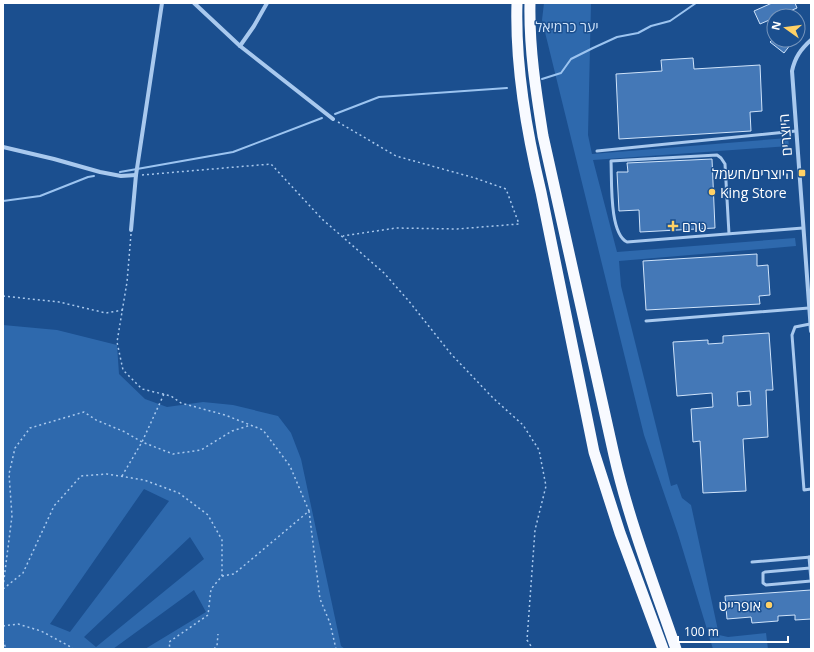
<svg xmlns="http://www.w3.org/2000/svg" width="814" height="652" viewBox="0 0 814 652" font-family="'Open Sans',Heebo,sans-serif">
	<style>
		.green { fill: #2e69ad; fill-rule: evenodd }
		.lines { fill: none; stroke-linecap: round; stroke-linejoin: round }
		.stream { stroke: #9cc4f0; stroke-width: 2 }
		.building { fill: #4478b7; stroke: #cfe3fa; fill-rule: evenodd }
		.path { stroke: #a9c9ee; stroke-width: 1.5; stroke-dasharray: 2 3; stroke-linecap: butt }
		.service { stroke: #a9c9ee; stroke-width: 3 }
		.minor { stroke: #a9c9ee; stroke-width: 4 }
		.trunk { stroke: #f8faff; stroke-width: 11 }
		.poi-dot { fill: #ffd166; stroke: #1b4f8f; stroke-width: 1.5 }
		.labels { text-anchor: middle; dominant-baseline: central; stroke-width: 3; stroke-linejoin: round; paint-order: stroke }
		.park-label { font-size: 14px; fill: #cfe3fa; stroke: #1b4f8f }
		.street-label { font-size: 14px; fill: #fff; stroke: #1b4f8f }
		.poi-label { font-size: 14px; fill: #fff; stroke: #1b4f8f; text-anchor: end }
	</style>
	<rect width="100%" height="100%" fill="#1b4f8f"/>
	<g class="green">
		<path d="M544,3H591L588,135L592,154L788,138L789,146L593,160L617,252L795,238L796,246L619,261L621,286L671,486L677,484L682,498L691,505L719,635L728,637L766,633L768,649H713L678,534L644,435L542,20Z"/>
		<path d="M3,325L57,330L117,345L119,374L145,399L167,407L203,402L233,405L278,416L291,433L301,459L341,646L345,649H145L206,612L194,590L113,649H3ZM144,489L169,501L70,632L50,624ZM190,537L204,559L96,647L84,637Z"/>
	</g>
	<g class="lines">
		<g class="stream">
			<path d="M542,79L561,73L571,59L593,48L617,37L638,33L651,26L670,21L696,3"/>
			<path d="M335,114L379,97L507,88"/>
			<path d="M120,172L233,152L322,118"/>
			<path d="M3,201L40,196L88,177L94,176"/>
		</g>
	</g>
	<g class="building">
		<path d="M772,3H795L797,8L778,16H774V18L760,24L754,11Z"/>
		<path d="M774,38V40H794L784,53L770,42Z"/>
		<path d="M693,58L694,69L760,65L762,111L750,112L751,131L619,139L616,74L662,71L661,60Z"/>
		<path d="M712,159L715,228L640,232L639,210L619,211L617,172H628L627,163Z"/>
		<path d="M757,254V266L768,265L770,295L759,296L760,304L646,310L643,261Z"/>
		<path d="M769,333L773,390H766L768,437L743,439L746,491L703,493L700,441L693,442L691,409L713,407L712,393L677,396L673,342L708,340V344L723,343V336ZM750,391L751,405L738,406L737,392Z"/>
		<path d="M811,590V619L795,620V615L778,616V621L752,623L751,617L727,619L725,596Z"/>
	</g>
	<g class="lines">
		<g class="path">
			<path d="M338,122L396,156L475,178L506,189L519,224L457,229L396,228L343,236"/>
			<path d="M142,175L271,164L322,219L384,273L408,300L451,354L493,398L523,425L539,450L546,486L535,530L527,640L533,649"/>
			<path d="M131,234L127,282L117,342L123,370L142,389L171,396L181,403L225,415L263,430L290,466L309,511"/>
			<path d="M3,296L59,302L106,313L123,310"/>
			<path d="M122,476L142,442L164,394"/>
			<path d="M222,576L234,574L309,511L320,599L330,623L336,649"/>
			<path d="M3,587L12,516L9,474L15,448L30,428L84,412L96,420L125,432L142,442L173,454L201,450L232,431L251,425"/>
			<path d="M3,589L23,573L54,506L81,476L107,474L144,480L179,493L208,515L222,540V576L211,589L208,615L169,642L170,649"/>
			<path d="M3,626L18,624L41,631L69,646L73,649"/>
			<path d="M3,640L6,649"/>
			<path d="M214,649L217,646L218,634"/>
		</g>
		<g class="service">
			<path d="M597,151L796,131"/>
			<path d="M729,234L725,164L721,158L717,155L611,161C612,180 609,233 627,242L803,228"/>
			<path d="M646,321L809,308"/>
			<path d="M810,324L795,327L792,335L804,490L811,489"/>
			<path d="M809,557L811,580"/>
			<path d="M752,562L811,557"/>
			<path d="M810,568L765,572L763,573V583L766,585L811,581"/>
		</g>
		<g class="minor">
			<path d="M194,3L240,46L333,119"/>
			<path d="M811,40C801,49 795,57 792,71L811,331"/>
			<path d="M240,46L254,26L267,3"/>
			<path d="M3,147L54,159L100,172L121,176L136,175"/>
			<path d="M131,230L136,175L162,3"/>
		</g>
		<g class="trunk">
			<path d="M517,3C515,67 526,130 541,192L594,452L620,533L663,649"/>
			<path d="M530,3C529,48 536,92 543,136L614,455C629,521 654,585 676,649"/>
		</g>
	</g>
	<g class="poi-dot">
		<rect x="798" y="169" width="8" height="8" rx="2"/>
		<circle cx="712" cy="192" r="4"/>
		<path d="M671 220h4v4h4v4h-4v4h-4v-4h-4v-4h4z"/>
		<circle cx="769" cy="605" r="4"/>
	</g>
	<g class="labels">
		<g class="park-label">
			<text x="567" y="26">יער כרמיאל</text>
		</g>
		<g class="street-label">
			<text transform="translate(785 135) rotate(-94)">היוצרים</text>
		</g>
		<g class="poi-label">
			<text x="794" y="173">היוצרים/חשמל</text>
			<text x="720" y="192" text-anchor="start">King Store</text>
			<text x="682" y="226" text-anchor="start">טרם</text>
			<text x="761" y="605">אופרייט</text>
		</g>
	</g>
	<rect width="814" height="652" fill="none" stroke="#ffffff" stroke-width="8"/>
	<g transform="translate(786 28) rotate(284)"><circle r="19" fill="#1b4f8f" stroke="#7695bc"/>
	<path d="M0-3L7 15L0 10L-7 15Z" fill="#ffd166"/>
	<text y="-6" font-size="11" font-weight="bold" text-anchor="middle" fill="#ffffff">N</text>
	</g>
	<path d="M678 636v6h110v-6" fill="none" stroke="#ffffff" stroke-width="2"/>
	<text x="684" y="636" font-size="12" fill="#ffffff" stroke="#1b4f8f" stroke-width="3" paint-order="stroke">100 m</text>
</svg>
